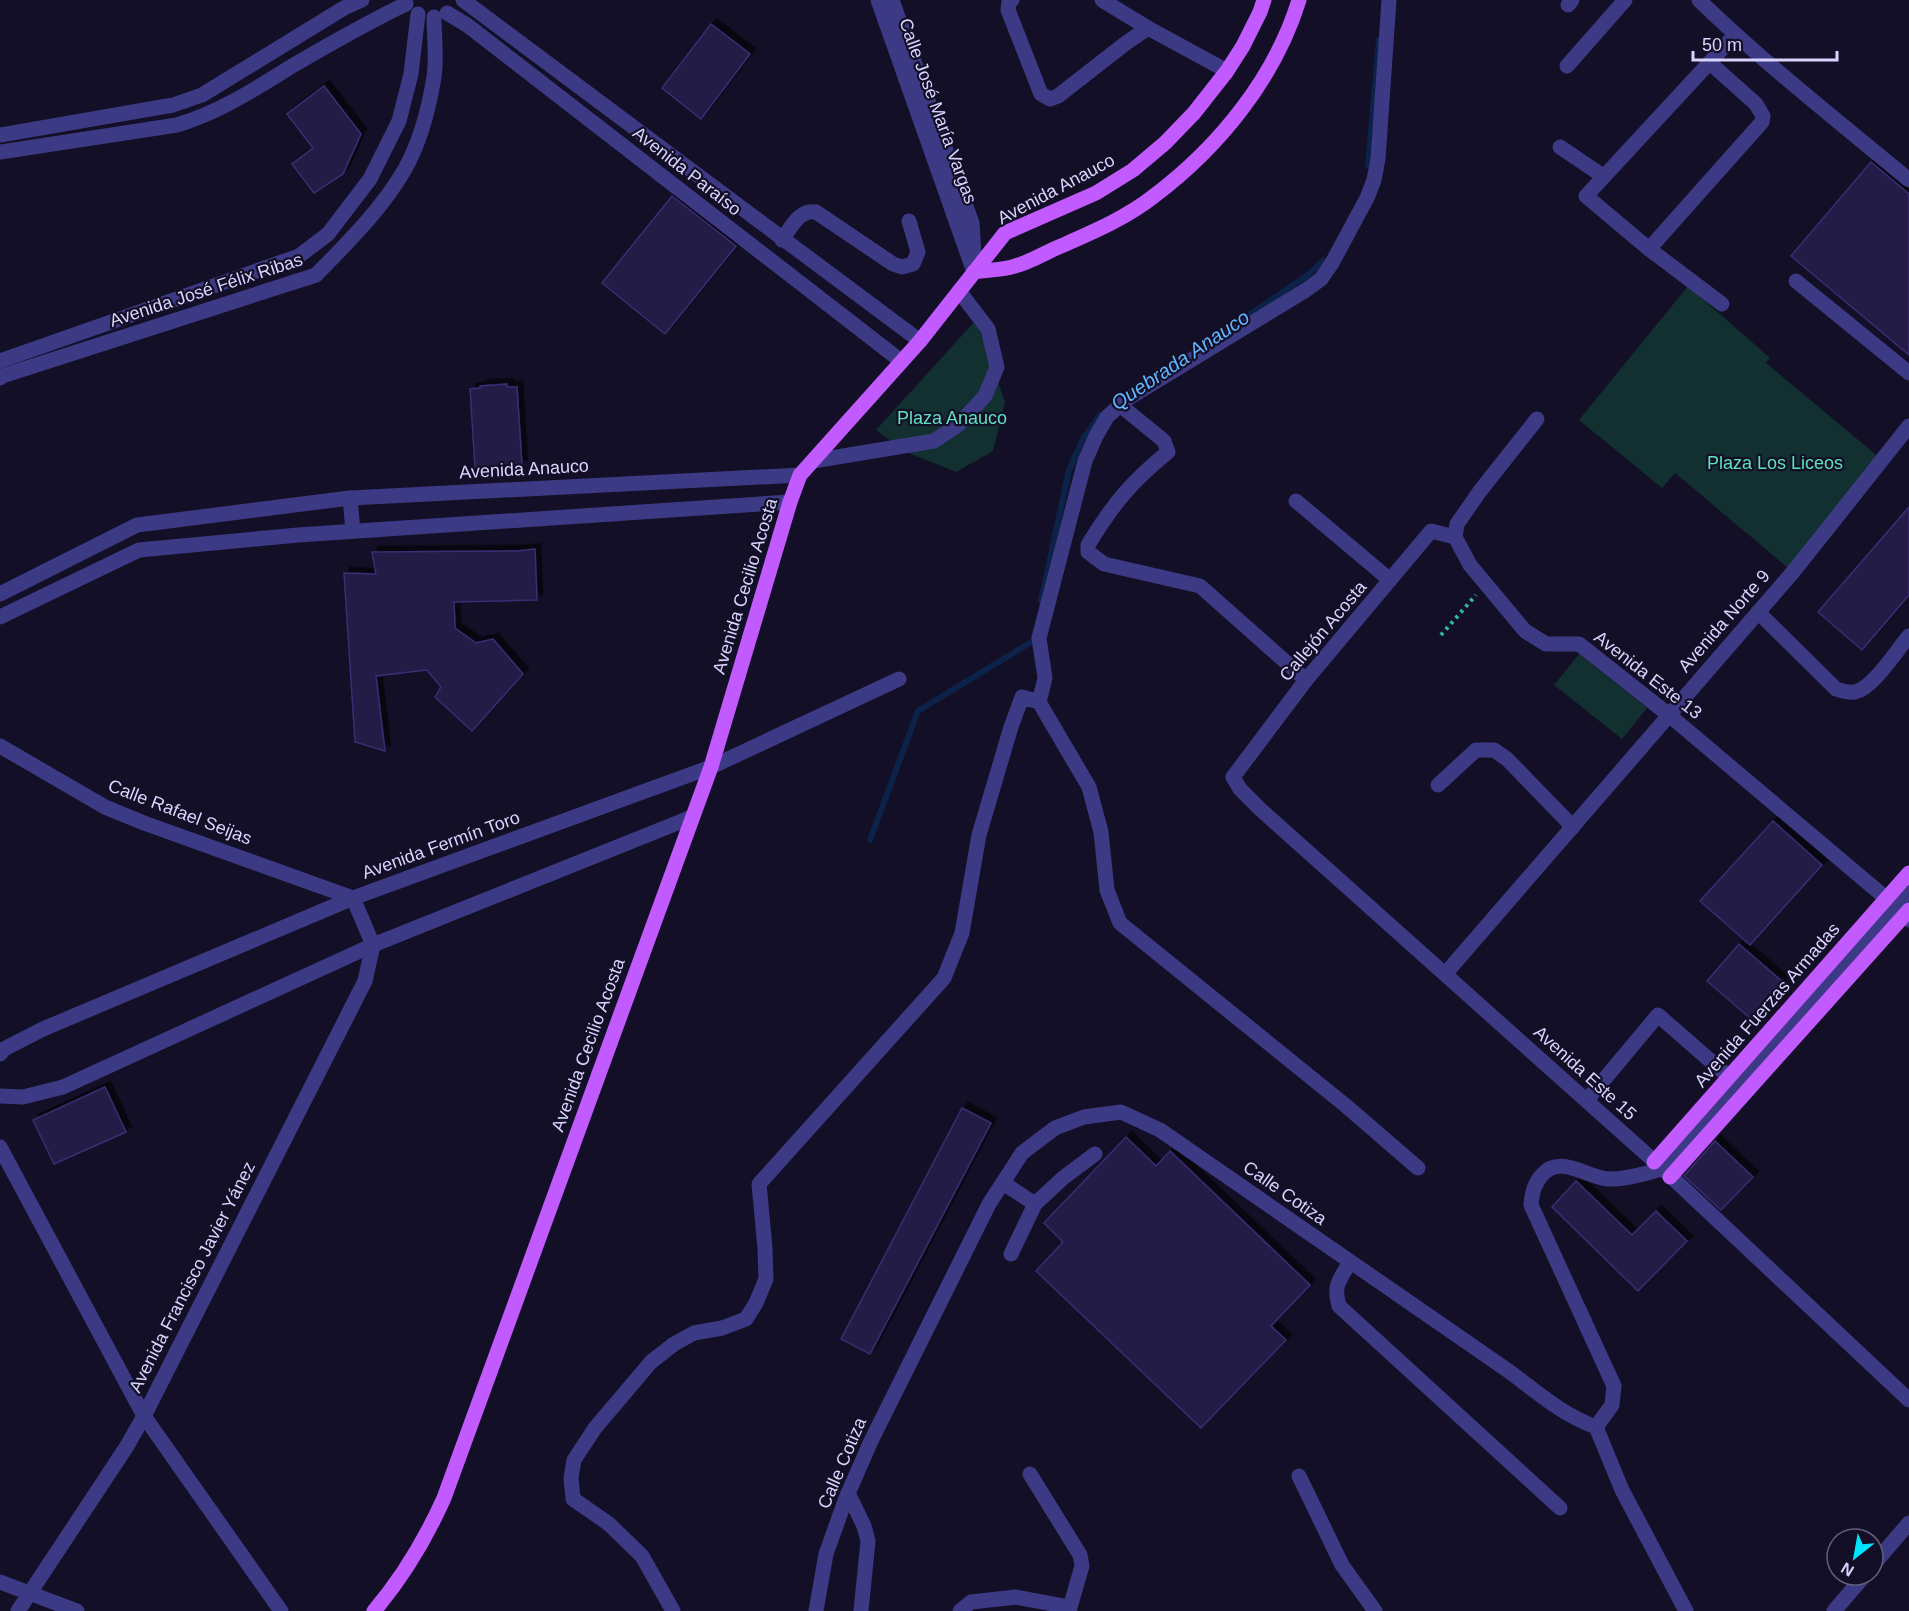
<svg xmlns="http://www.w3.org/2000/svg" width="1909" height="1611" viewBox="0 0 1909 1611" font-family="Arial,sans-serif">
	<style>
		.green { fill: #12302f }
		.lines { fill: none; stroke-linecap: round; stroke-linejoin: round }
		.stream { stroke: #0c2248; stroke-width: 6 }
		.building { fill: #241b47; stroke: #3b2d73; stroke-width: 1.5; filter: url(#shadow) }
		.path { stroke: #2fb8b0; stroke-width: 4; stroke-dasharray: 3 4.5; stroke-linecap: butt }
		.minor { stroke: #3d3a85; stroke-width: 15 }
		.major { stroke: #c25bff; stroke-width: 15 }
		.labels { text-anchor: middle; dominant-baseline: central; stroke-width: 4.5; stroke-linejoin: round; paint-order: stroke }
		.street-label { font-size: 18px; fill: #d9d4ff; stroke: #130f26 }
		.park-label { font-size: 18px; fill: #5fe0c0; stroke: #130f26 }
		.water-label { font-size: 20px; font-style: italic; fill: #62b6ff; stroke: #130f26 }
	</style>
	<defs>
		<filter id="shadow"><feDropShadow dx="5.5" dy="-5.5" stdDeviation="0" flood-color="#0009"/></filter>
	</defs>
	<rect width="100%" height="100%" fill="#130f26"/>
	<g class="green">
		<path d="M1688,286L1770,358L1766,363L1882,460L1793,572L1675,473L1662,488L1579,420Z"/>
		<path d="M976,320L1005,402L993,451L956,472L906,452L876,430Z"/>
		<path d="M1579,654L1647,708L1622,739L1554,685Z"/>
	</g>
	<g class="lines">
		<g class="stream">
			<path d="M1368,165L1379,40"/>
			<path d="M1240,321L1308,275L1324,260"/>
			<path d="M1041,601L1069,470L1083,439L1100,415"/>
			<path d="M870,840L918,711L1033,641L1034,637"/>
		</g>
	</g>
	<g class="building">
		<path d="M711,24L750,54L701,119L662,88Z"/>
		<path d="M324,86L361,134L343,174L314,193L292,164L313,148L287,114Z"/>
		<path d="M1871,162L1909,194V355L1791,256Z"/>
		<path d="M672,196L736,246L665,334L602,283Z"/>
		<path d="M507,384V387H517L522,465H511V468L486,470V466L475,467L470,389L480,388V386Z"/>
		<path d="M1909,507V595L1862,650L1818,612Z"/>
		<path d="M535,549L537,600L454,602L455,628L476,643L493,639L523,674L472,731L435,697L441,687L427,670L376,676L385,751L355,742L344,573L376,574L372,552L517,551Z"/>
		<path d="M1773,821L1822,865L1750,945L1700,901Z"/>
		<path d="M1739,944L1783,982L1751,1019L1707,981Z"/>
		<path d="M105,1087L126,1132L54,1164L33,1120Z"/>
		<path d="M962,1108L991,1123L870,1354L841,1339Z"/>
		<path d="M1126,1137L1156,1166L1170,1151L1310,1285L1271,1326L1286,1340L1201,1428L1036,1271L1063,1242L1044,1223Z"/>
		<path d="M1715,1141L1753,1177L1721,1210L1684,1176Z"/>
		<path d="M1576,1181L1632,1235L1656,1211L1687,1241L1638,1291L1552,1207Z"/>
	</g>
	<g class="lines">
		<path class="path" d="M1441,635L1476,595"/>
		<g class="minor">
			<path d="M463,0L920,341"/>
			<path d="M878,0L974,272"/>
			<path d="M892,0L972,223L974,257"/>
			<path d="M1012,0L1009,2L1008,10L1041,94L1050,99L1058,96L1126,43L1148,28L1227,71"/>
			<path d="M1102,0L1148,28"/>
			<path d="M1699,0C1765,64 1838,121 1909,180"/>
			<path d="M1568,5L1572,0"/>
			<path d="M447,13L467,25L901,361"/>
			<path d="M1567,66L1625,0"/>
			<path d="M0,135L173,105L202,95L344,8L362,0"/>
			<path d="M1560,147L1603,176"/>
			<path d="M0,152L177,125C220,112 255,89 292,66C330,44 366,23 406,4"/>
			<path d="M782,240C791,228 799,209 816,212L893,264L902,267L913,264L918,252L909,221"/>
			<path d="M1649,249L1762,122L1763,116L1756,104L1710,63"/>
			<path d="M1796,281L1909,373"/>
			<path d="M1722,304L1649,249L1586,196L1735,35"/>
			<path d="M0,361L299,256L328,234L370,179L399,121L411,74L418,14"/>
			<path d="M0,378L2,376L316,275C347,243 382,209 405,169C420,142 429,108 434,77C437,58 434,36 434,17"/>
			<path d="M1120,405L1164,441L1168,452C1131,482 1113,504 1088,545V552L1104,564L1200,586L1306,680"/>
			<path d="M1537,419L1480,491L1457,524L1455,537L1470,565L1525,631L1546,644H1579L1669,715L1887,899L1909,920"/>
			<path d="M813,461L934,441L958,425L985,396L997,367L988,329L959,291"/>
			<path d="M350,498L353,531"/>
			<path d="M1296,501L1390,580"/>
			<path d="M1455,537L1431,531L1306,680L1233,777L1240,789L1260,809L1663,1169L1909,1400"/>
			<path d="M0,594L137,525L350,498L800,475"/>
			<path d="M1758,612L1836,689C1843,691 1848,693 1855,692C1873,688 1897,650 1909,636"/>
			<path d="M0,617L139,550L298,535L790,502"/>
			<path d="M1039,702L1045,678L1039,638L1085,461L1096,436L1107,417L1127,399L1306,290L1321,279L1332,263L1367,198L1374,180L1378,159L1389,0"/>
			<path d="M0,746L105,807L144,823L353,898L373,945L365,981L144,1416L127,1446L18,1611"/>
			<path d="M1438,785L1476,750H1494L1507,759L1573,827"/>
			<path d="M1446,973L1793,572L1909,426"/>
			<path d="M0,1054L4,1049L43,1029L353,898L711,767L899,679"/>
			<path d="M0,1096L23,1097L63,1087L373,945L692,817"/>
			<path d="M1587,1100L1658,1015L1737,1084"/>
			<path d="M0,1147L144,1416L281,1611"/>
			<path d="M1663,1169L1909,890"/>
			<path d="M1003,1183L1035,1204"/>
			<path d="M1011,1254L1035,1204L1063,1178L1095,1154"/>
			<path d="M1350,1262C1339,1281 1333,1285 1339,1306L1560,1508"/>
			<path d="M1596,1427L1612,1405L1614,1386L1531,1205C1532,1193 1534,1184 1542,1175C1560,1154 1586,1177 1607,1179C1626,1180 1645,1173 1663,1169"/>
			<path d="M1596,1427L1622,1490L1686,1611"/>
			<path d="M1030,1474L1080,1555L1082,1566L1069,1611"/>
			<path d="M1299,1476L1342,1565L1375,1611"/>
			<path d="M848,1493L864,1526L868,1541L861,1611"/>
			<path d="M1873,1565L1909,1523"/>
			<path d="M0,1582L77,1611"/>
			<path d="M673,1611L642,1556L609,1524L573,1499L571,1478L574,1460L595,1428L651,1362L674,1344L694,1333L722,1328L746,1319L756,1303L766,1279L765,1248L759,1184L944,978L962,933L979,835L1011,727L1022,697L1039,702L1089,787L1101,832L1107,890L1120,923L1345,1105L1418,1168"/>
			<path d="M816,1611L826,1554L846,1498L871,1441L989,1204L1022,1153L1055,1128L1084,1117L1121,1112L1160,1130L1510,1372C1538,1393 1563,1415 1596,1427"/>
			<path d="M960,1611L971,1602L1016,1597L1069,1607"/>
			<path d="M1834,1611L1865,1575"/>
		</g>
		<g class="major">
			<path d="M974,272C987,270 1003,270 1015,266C1031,262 1046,252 1061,246C1093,232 1126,218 1154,196C1219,147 1275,78 1299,0"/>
			<path d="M1654,1162L1909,873"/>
			<path d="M1670,1177L1909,910"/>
			<path d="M374,1611C403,1577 426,1538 444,1498L711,767L790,502L800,475L920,341L1005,233L1096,193L1133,170L1165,143L1194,113L1227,71L1243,46L1260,12L1264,0"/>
		</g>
	</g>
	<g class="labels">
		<g class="street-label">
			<text transform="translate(938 111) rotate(70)">Calle José María Vargas</text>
			<text transform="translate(687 171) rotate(38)">Avenida Paraíso</text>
			<text transform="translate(1056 189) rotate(-28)">Avenida Anauco</text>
			<text transform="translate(206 290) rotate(-18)">Avenida José Félix Ribas</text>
			<text transform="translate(524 469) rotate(-3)">Avenida Anauco</text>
			<text transform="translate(745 586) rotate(-73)">Avenida Cecilio Acosta</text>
			<text transform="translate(1724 621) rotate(-49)">Avenida Norte 9</text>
			<text transform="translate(1323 631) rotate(-50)">Callejón Acosta</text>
			<text transform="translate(1648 675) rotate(38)">Avenida Este 13</text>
			<text transform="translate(180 812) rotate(21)">Calle Rafael Seijas</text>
			<text transform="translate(441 845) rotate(-20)">Avenida Fermín Toro</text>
			<text transform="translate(1767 1005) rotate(-49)">Avenida Fuerzas Armadas</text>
			<text transform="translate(588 1045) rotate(-70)">Avenida Cecilio Acosta</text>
			<text transform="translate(1585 1073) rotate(42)">Avenida Este 15</text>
			<text transform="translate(1285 1193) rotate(35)">Calle Cotiza</text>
			<text transform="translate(192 1277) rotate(-63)">Avenida Francisco Javier Yánez</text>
			<text transform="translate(842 1463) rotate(-67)">Calle Cotiza</text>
		</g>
		<g class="park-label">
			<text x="952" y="418">Plaza Anauco</text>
			<text x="1775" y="463">Plaza Los Liceos</text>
		</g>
		<g class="water-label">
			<text transform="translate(1180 360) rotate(-34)">Quebrada Anauco</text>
		</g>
	</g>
	<g transform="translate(1855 1557) rotate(211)"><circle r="28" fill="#130f26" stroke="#625e7d" stroke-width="1.5"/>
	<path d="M0-4.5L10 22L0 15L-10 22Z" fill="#00e5ff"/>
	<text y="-9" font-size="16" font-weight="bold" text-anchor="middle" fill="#d9d4ff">N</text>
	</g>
	<path d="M1693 51v9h144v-9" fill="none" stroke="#d9d4ff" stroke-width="3"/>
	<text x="1702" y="51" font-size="18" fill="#d9d4ff" stroke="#130f26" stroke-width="4.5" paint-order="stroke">50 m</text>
</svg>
